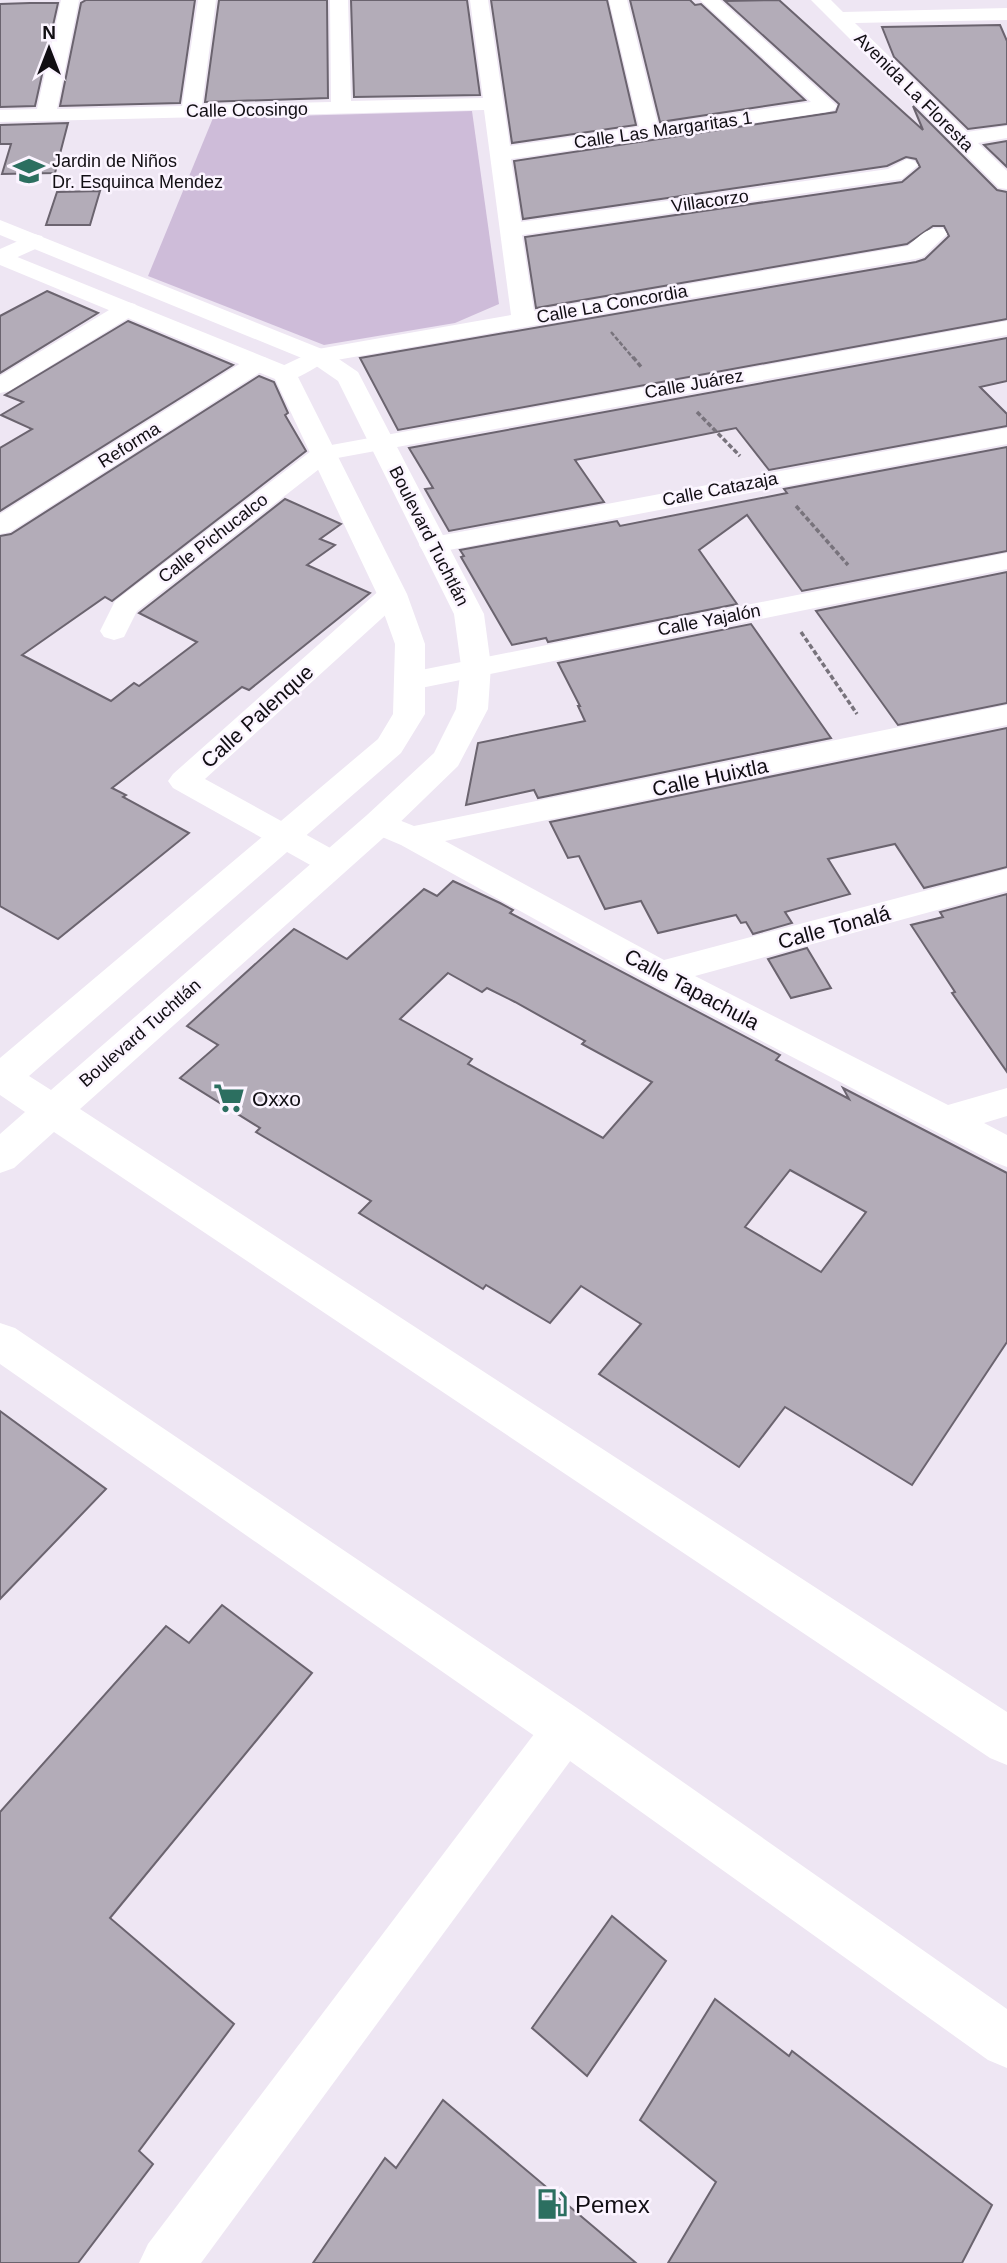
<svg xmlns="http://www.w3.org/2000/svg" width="1007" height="2263" viewBox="0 0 1007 2263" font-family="Helvetica,sans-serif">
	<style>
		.green { fill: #cebcd9 }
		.building { fill: #b3acb8; stroke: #6b646f; stroke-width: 2; fill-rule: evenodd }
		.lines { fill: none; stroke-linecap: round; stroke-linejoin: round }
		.path-far1 { stroke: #78737c; stroke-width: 2.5; stroke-dasharray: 4.5 2; stroke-linecap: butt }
		.path { stroke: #78737c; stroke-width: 3.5; stroke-dasharray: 5 2.5; stroke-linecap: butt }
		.street { fill: #fff; fill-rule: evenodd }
		.secondary { fill: #fff; fill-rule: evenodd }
		.labels { text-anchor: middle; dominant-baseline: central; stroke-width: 5; stroke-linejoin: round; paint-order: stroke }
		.far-street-label { font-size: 18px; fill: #110e13; stroke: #fbf4ff }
		.far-poi-label { font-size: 18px; fill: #110e13; stroke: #fbf4ff; text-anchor: start }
		.street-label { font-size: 21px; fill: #110e13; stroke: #fbf4ff }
		.poi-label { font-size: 21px; fill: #110e13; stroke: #fbf4ff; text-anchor: start }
		.near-poi-label { font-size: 24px; fill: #110e13; stroke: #fbf4ff; text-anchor: start }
	</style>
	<rect width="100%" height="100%" fill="#eee6f3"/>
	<path class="green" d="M472,111L499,304L455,323L324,345L148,276L213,118Z"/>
	<g class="building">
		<path d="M86,0H195L180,103L60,106L81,3Z"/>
		<path d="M219,0H327L328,98L205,102Z"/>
		<path d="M351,0H467L480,95L354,97Z"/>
		<path d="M491,0H607L636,125L512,143Z"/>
		<path d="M630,0H690L695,5L701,4L805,100L660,122Z"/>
		<path d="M779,0L923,130L913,106L997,190L1007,192V319L398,430L360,358L916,262L925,259L949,236L944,226H933L907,244L536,308L525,237L902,182L920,167L916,159L906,157L887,166L523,219L514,161L836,112L839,104L725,1Z"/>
		<path d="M30,3H58L35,106L0,107V4Z"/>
		<path d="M1000,25L1007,41V124L968,129L894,57L882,27Z"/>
		<path d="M68,123L55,173L2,174L11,144H0V125Z"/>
		<path d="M1007,141V167L984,145Z"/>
		<path d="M100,191L90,225H46L57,192Z"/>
		<path d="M47,291L98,313L0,373V316Z"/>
		<path d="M128,321L233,365L0,511V448L32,429L1,415L23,402L5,395Z"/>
		<path d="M1007,338V381L980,387L1007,414V426L769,470L736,428L575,460L604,502L449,531L425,489L433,488L409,448Z"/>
		<path d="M259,376L274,382L288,413L285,415L306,451L112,601L105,597L22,655L111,701L134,683L139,686L197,642L139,613L285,499L341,524L320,539L335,545L307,565L370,593L249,690L242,687L112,788L126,795L123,797L189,833L58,939L0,906V536L11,534Z"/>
		<path d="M1007,447V551L802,591L747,515L699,550L737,604L548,642L546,638L512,645L461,557L464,556L460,550L617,521L620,526L787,493L784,489Z"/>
		<path d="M1007,572V703L898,725L816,611Z"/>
		<path d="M751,624L831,738L538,798L534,790L466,805L478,743L585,721L578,706H580L558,663Z"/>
		<path d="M1007,728V867L924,888L895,844L828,859L850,894L785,912L792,923L753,934L746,922L741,923L736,915L658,933L641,901L605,909L579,856L568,858L550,822Z"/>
		<path d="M453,881L500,903L513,910L510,913L780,1055L776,1060L849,1099L843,1088L1007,1173V1342L912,1485L785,1407L739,1467L599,1374L641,1324L581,1286L550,1323L486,1285L483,1289L359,1213L371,1201L256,1132L260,1128L180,1078L218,1045L187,1026L294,929L347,959L424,889L437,896ZM448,973L482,992L487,988L515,1002L585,1041L582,1044L652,1082L603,1138L468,1064L472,1059L400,1019ZM790,1170L866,1212L821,1272L745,1227Z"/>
		<path d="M1007,894V1072L952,993L955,992L911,925L943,917L940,912Z"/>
		<path d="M807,948L831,988L791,998L768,959Z"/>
		<path d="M0,1411L106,1489L0,1599Z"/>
		<path d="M222,1605L312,1673L110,1918L234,2024L139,2151L153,2164L78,2263H0V1812L166,1626L189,1643Z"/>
		<path d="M612,1916L666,1961L587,2076L532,2028Z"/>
		<path d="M715,1999L789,2056L792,2051L992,2205L962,2263H668L716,2182L640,2120Z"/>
		<path d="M443,2100L595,2228L636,2263H313L385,2158L396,2168Z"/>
	</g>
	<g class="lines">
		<path class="path-far1" d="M611,332L634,359"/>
		<g class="path">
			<path d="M633,357L642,368"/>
			<path d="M697,412L740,456"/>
			<path d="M796,506L848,565"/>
			<path d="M801,632L857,714"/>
		</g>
		<g class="street">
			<path d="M61,0H79L57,109L182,106L198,0H216L202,105L331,102L330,0H348L351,101L483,98L470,0H488L510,146L639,127L609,0H627L658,125L811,102L700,0H720L837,106L834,110L827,112L511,159L521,222L888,169L907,159L914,161L918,165L902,179L894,180L522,235L534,311L908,246C919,237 928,225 944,229L947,234L923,257L915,259L325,362C310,370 294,384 276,379L273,374L276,369L318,349L511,315L484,110L0,122V110L37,109Z"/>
			<path d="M811,0H831L843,12L1007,8V20L855,23L967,132L1007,126V138L978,143L1007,171V189L999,188Z"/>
			<path d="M34,234L42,236L45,241L42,246L0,265V249Z"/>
			<path d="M127,302L135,304L139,309L135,314L9,391L0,393V376L119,304Z"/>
			<path d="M1007,321V335L332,459L137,611L124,637L114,640L104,637L100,631L115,601L315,448Z"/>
			<path d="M258,356L267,358L270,363L267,368L10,532L0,534V514L249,358Z"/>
			<path d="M1007,428V444L433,553L423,551L419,545L423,539L433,537Z"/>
			<path d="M1007,553V569L411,690L401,688L396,681L401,674L411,672Z"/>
			<path d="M392,586L402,588L406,594L402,600L205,779L343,855L348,863L343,871L332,874L321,871L173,788L168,781L173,774L382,588Z"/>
			<path d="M1007,705V725L445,841L664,960L1007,869V891L695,976L948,1105L1007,1088V1116L984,1123L1007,1135V1167L994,1162L648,982L401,845L368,831L363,823L368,815L379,812L414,826Z"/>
			<path d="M566,1706L582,1713L589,1729L582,1745L201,2263H139L148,2244L550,1713Z"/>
		</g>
		<g class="secondary">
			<path d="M0,220L327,351L358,372L484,614L491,666L488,709L458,766L391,831L80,1109L1007,1712V1765L990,1758L54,1132L14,1168L0,1173V1134L25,1112L0,1095V1058L378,739L393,714L395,644L377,594L275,379L0,265V250L294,369L407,594L425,644V714L401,753L29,1076L51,1090L367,815L434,753L456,709L461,666L454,614L338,381L309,361L0,235Z"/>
			<path d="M0,1323L15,1328L583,1712L1007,2009V2068L988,2060L549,1746L0,1364Z"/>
		</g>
	</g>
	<defs>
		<symbol id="school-bare" viewBox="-9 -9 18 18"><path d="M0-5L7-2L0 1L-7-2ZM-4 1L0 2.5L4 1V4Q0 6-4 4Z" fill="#2c6f60" stroke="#fbf4ff" stroke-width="2.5" paint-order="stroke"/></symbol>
		<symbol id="supermarket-bare" viewBox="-9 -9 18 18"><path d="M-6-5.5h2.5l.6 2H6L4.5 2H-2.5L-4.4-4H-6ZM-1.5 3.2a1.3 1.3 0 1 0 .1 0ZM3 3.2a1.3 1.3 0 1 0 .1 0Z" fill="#2c6f60" stroke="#fbf4ff" stroke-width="2.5" paint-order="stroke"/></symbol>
		<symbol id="fuel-bare" viewBox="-9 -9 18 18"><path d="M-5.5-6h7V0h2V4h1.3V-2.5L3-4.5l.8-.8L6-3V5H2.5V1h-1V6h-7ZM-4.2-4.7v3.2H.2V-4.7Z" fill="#2c6f60" stroke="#fbf4ff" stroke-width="2.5" paint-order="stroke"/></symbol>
	</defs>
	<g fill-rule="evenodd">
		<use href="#school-bare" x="7" y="149" width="44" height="44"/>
		<use href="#supermarket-bare" x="207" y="1076" width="44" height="44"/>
		<use href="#fuel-bare" x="530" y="2182" width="44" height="44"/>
	</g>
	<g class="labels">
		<g class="far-street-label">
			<text transform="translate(914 92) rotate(45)">Avenida La Floresta</text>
			<text transform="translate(247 110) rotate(-1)">Calle Ocosingo</text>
			<text transform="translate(663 130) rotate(-8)">Calle Las Margaritas 1</text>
			<text transform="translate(710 201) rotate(-8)">Villacorzo</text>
			<text transform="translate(612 304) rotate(-10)">Calle La Concordia</text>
			<text transform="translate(694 384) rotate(-10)">Calle Juárez</text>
			<text transform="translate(129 445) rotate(-32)">Reforma</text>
			<text transform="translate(720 489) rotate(-11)">Calle Catazaja</text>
			<text transform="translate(429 536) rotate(63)">Boulevard Tuchtlán</text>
			<text transform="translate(213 538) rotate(-38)">Calle Pichucalco</text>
			<text transform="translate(709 620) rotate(-11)">Calle Yajalón</text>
			<text transform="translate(140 1033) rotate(-41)">Boulevard Tuchtlán</text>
		</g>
		<g class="far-poi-label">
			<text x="52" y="161">Jardin de Niños<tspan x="52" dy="21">Dr. Esquinca Mendez</tspan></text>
		</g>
		<g class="street-label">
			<text transform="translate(257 716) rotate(-42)">Calle Palenque</text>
			<text transform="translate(710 777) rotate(-12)">Calle Huixtla</text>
			<text transform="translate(834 927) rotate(-15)">Calle Tonalá</text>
			<text transform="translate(692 989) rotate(28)">Calle Tapachula</text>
		</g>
		<g class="poi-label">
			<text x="252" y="1098">Oxxo</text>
		</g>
		<g class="near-poi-label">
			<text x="575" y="2204">Pemex</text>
		</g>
	</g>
	<g transform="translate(49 49)" stroke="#fbf4ff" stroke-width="5" paint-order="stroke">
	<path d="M0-5L12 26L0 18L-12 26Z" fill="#110e13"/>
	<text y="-10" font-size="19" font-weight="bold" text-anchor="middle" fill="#110e13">N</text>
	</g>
</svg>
